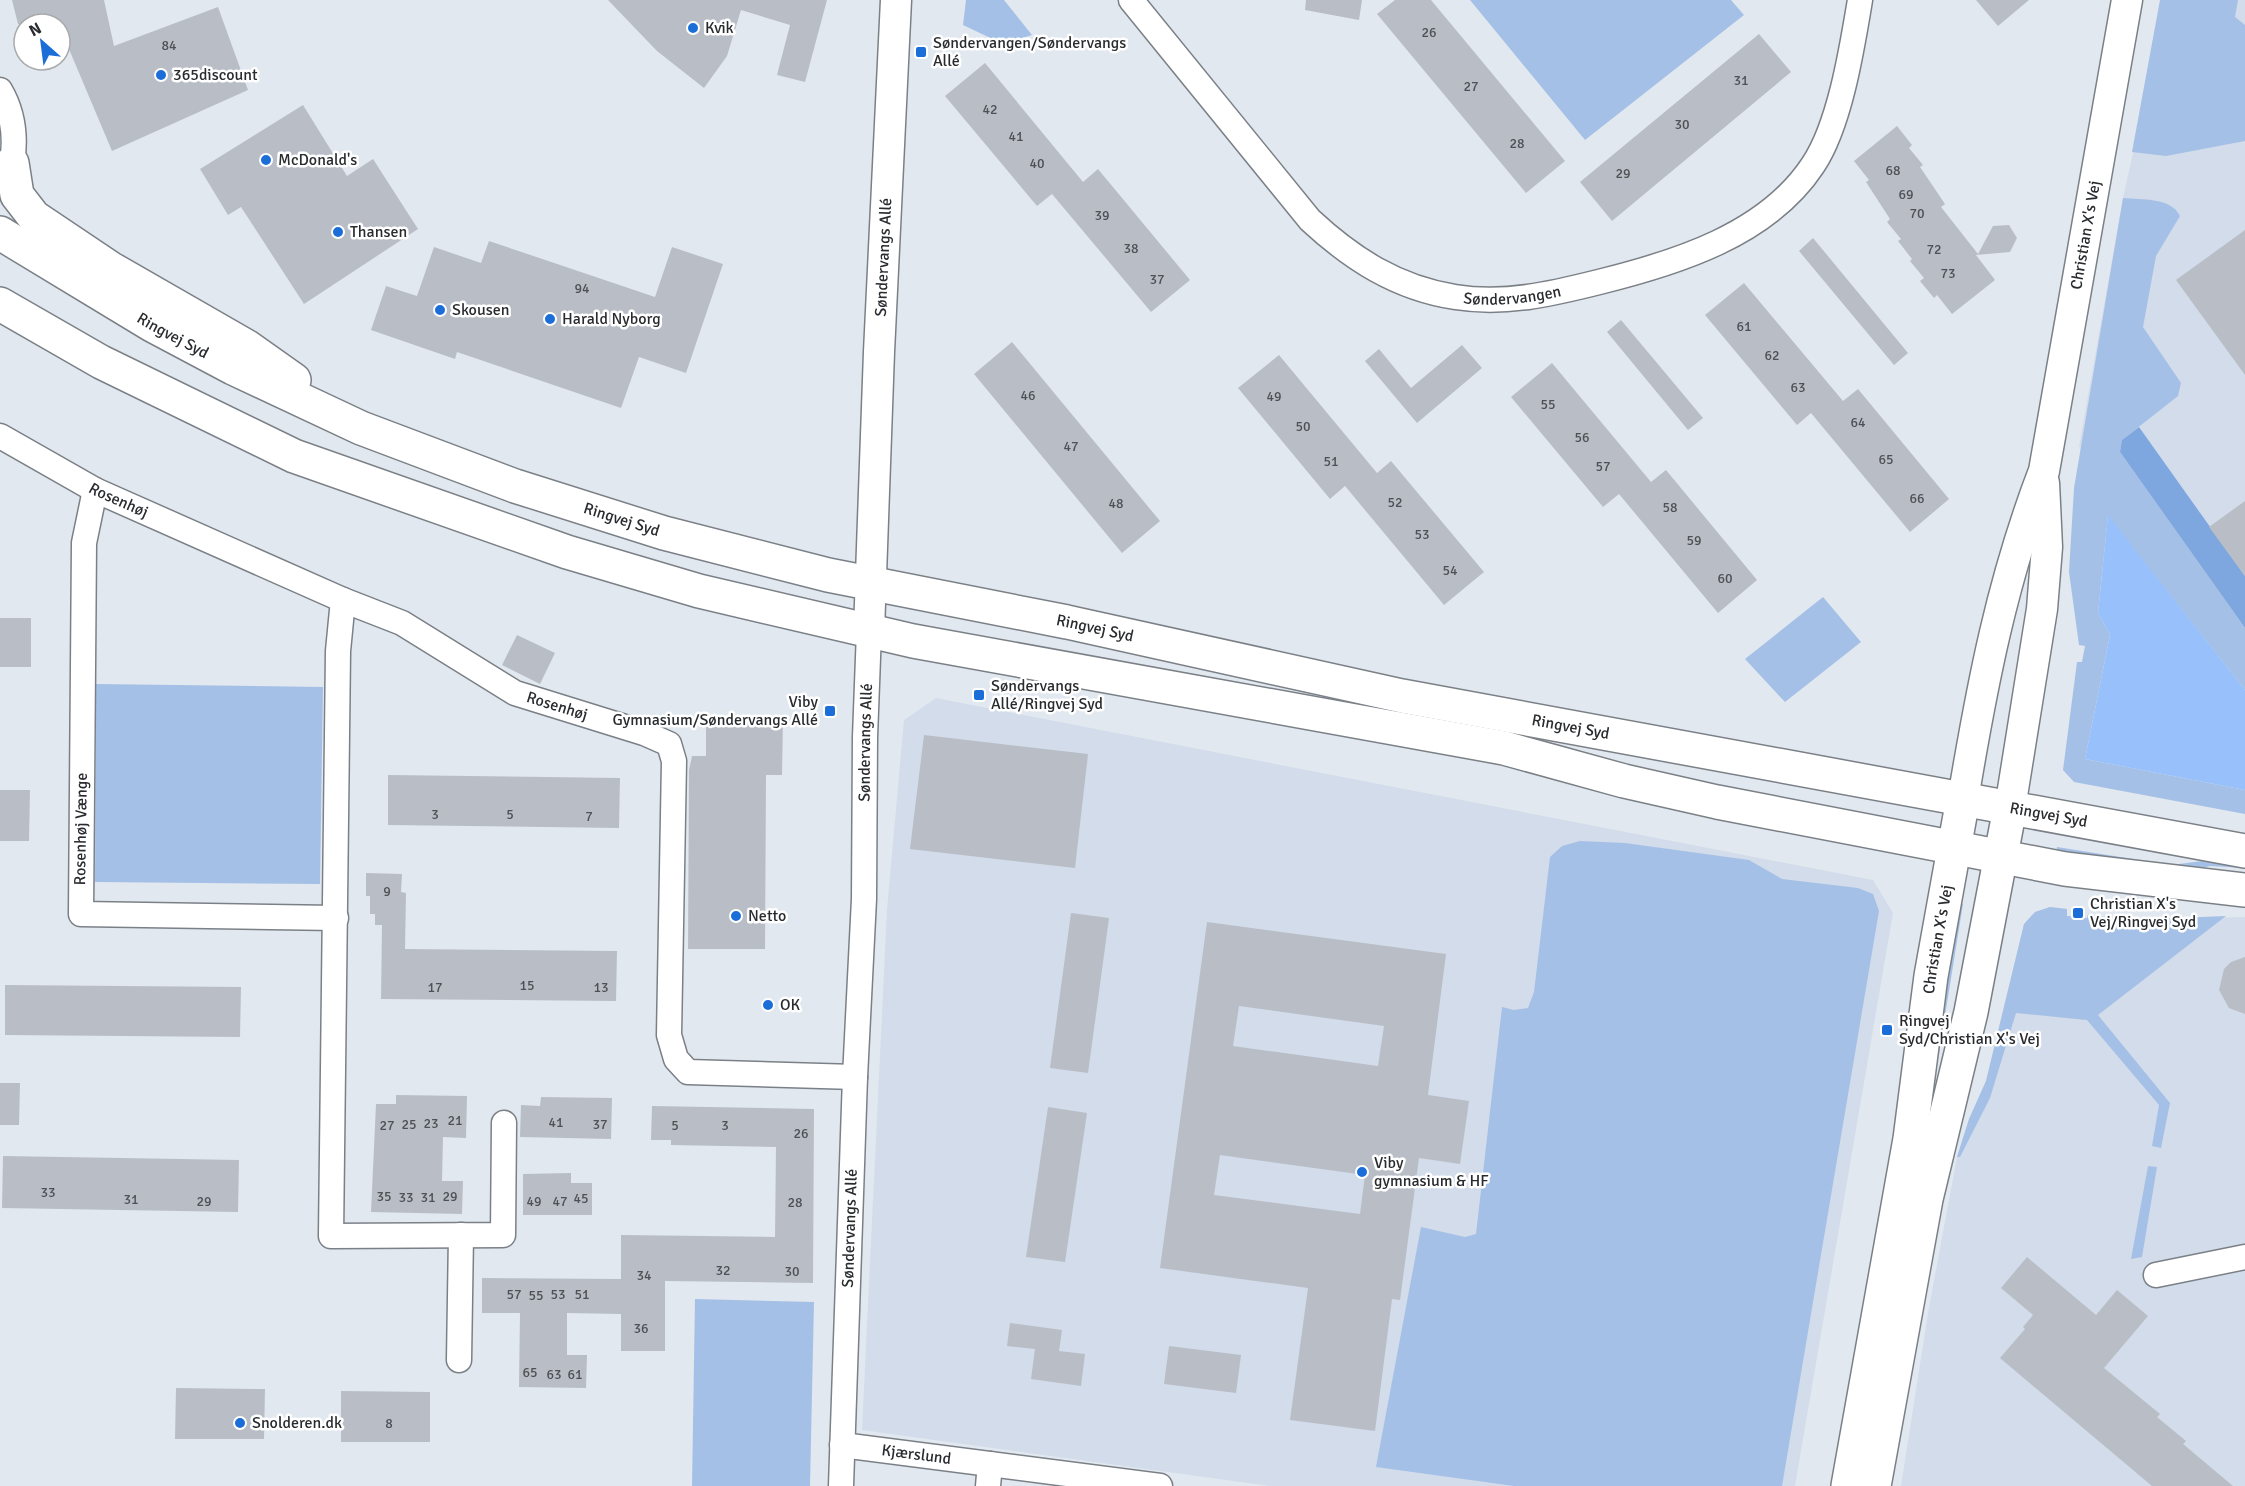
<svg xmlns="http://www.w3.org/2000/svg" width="2245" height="1486" viewBox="0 0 2245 1486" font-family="Signika,sans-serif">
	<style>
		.built { fill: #d2dcea }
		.green { fill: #a5c0e6 }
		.forest { fill: #7fa7df }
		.water { fill: #98c1fb }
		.building { fill: #b9bec6; fill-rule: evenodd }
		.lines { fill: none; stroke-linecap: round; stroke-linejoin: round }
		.minor-casing { stroke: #7b8087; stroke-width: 27 }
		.tertiary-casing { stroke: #7b8087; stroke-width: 33 }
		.secondary-casing { stroke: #7b8087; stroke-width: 36 }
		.minor { stroke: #fff; stroke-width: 24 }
		.tertiary { stroke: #fff; stroke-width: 30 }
		.secondary { stroke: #fff; stroke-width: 33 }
		.poi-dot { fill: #1b6ed8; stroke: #fff; stroke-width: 2 }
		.labels { text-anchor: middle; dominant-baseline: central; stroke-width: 5; stroke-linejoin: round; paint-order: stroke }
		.number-label { font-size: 14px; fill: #4d5054 }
		.poi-label { font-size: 16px; fill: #292b2e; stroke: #fff; text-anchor: start }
		.street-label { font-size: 16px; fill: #292b2e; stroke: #fff }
	</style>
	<rect width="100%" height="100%" fill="#e2e8ef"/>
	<g class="built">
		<path d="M2167,0H2245V628L2120,452L2079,447L2123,198Z"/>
		<path d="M936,698L1873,880L1893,913L1795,1486H1270L862,1430L887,910L904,720Z"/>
		<path d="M2050,907L2067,909V916L2087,918L2088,914L2129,920L2245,917V1486H1901L1928,1313L1957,1157L1969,1119L1986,1081L2024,924L2035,912Z"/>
	</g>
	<g class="green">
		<path d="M966,0H1004L1032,35L1003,44L963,25Z"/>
		<path d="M1470,0H1731L1744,15L1585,140Z"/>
		<path d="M2160,0H2238L2235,17L2245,25V141L2166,156L2132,152Z"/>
		<path d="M2123,198C2142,200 2171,197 2180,216L2156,256L2143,327L2181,383L2178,396L2122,440L2120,452L2245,628V690L2108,516L2098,613L2110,635L2085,759L2245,790V814L2074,782L2063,770L2077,662H2082L2085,646L2079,645L2069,572L2074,488Z"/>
		<path d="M1823,597L1861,642L1785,702L1745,659Z"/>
		<path d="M96,684L323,687L320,884L95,882Z"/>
		<path d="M1580,841L1625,843L1749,860L1782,879L1858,888L1873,894L1879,911L1782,1486H1514L1376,1467L1421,1227L1465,1237L1476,1234L1502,1007L1514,1010L1528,1008L1534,992L1550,857L1562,846Z"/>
		<path d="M2057,847L2171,865L2210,860L2245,862V868L2210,866L2195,870L2056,853Z"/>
		<path d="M1957,903L1963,904L1925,1140Z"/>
		<path d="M2050,907L2067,909V916L2087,918L2088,914L2129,920L2226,916L2098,1015L2170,1103L2161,1148L2152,1146L2159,1105L2087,1020L2016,1013L1990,1098L1960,1157H1957L1969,1119L1986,1081L2024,924L2035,912Z"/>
		<path d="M2148,1166L2157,1167L2142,1257L2131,1259Z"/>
		<path d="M695,1299L814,1302L810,1486H692Z"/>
	</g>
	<path class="forest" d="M2139,427L2245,576V628L2120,452L2122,440Z"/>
	<path class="water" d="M2108,515L2245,690V790L2085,759L2110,635L2098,613Z"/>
	<g class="building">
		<path d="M12,0H104L114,46L218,7L248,90L112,151L66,42L60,43V24H18Z"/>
		<path d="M608,0H827L805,82L777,75L790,25L741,10L727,56L704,88L657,51Z"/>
		<path d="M1306,0H1362L1359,20L1305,10Z"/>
		<path d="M1395,0H1431L1565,161L1526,193L1377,14Z"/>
		<path d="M1976,0H2029L1998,26Z"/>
		<path d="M1759,34L1791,72L1612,221L1580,182Z"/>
		<path d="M985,63L1083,182L1098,169L1190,280L1151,312L1052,194L1037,206L945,96Z"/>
		<path d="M303,105L347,176L373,159L418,229L304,304L241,207L228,215L200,169Z"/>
		<path d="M1897,126L1912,145L1909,148L1923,165L1920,167L1945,204L1941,207L1978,254L1993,226L2009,225L2017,238L2010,252L1976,255L1995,280L1952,314L1937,295L1934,298L1920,281L1924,278L1910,261L1912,259L1898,241L1901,239L1887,222L1890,219L1866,182L1869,180L1854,161Z"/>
		<path d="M2245,230V375L2176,280Z"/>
		<path d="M1813,238L1908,353L1894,365L1799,251Z"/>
		<path d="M489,241L655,297L672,247L723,264L686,373L639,357L621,408L457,352L455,359L371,330L386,286L417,296L434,247L481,263Z"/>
		<path d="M1744,283L1843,401L1858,389L1949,499L1910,532L1811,413L1797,425L1705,315Z"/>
		<path d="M1621,320L1703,418L1688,430L1607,332Z"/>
		<path d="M1012,342L1160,521L1122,553L974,374Z"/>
		<path d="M1462,345L1482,368L1417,423L1365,361L1379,349L1411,388Z"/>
		<path d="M1279,355L1377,473L1391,461L1484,572L1444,605L1345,486L1330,499L1238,388Z"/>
		<path d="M1552,363L1651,482L1666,470L1757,580L1718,613L1619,494L1603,507L1511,397Z"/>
		<path d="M2245,501V576L2209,527Z"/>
		<rect x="0" y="618" width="31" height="49"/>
		<path d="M517,635L555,653L540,684L502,665Z"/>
		<path d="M706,718H783L782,775H766L765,949H688L689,770L692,756H706Z"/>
		<path d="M924,735L1088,754L1075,868L910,849Z"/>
		<path d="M388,775L620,778L619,828L388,825Z"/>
		<path d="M0,790H30L29,841H0Z"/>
		<path d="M366,873L402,874L401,892L406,893L405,949L617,951L616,1001L381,999L382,925H375V914H370V896H366Z"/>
		<path d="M1071,913L1109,918L1088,1073L1050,1068Z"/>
		<path d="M1207,922L1446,954L1428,1095L1469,1101L1460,1164L1419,1158L1400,1300L1392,1299L1375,1431L1290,1420L1308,1288L1160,1268ZM1239,1006L1384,1026L1378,1066L1233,1046ZM1220,1155L1365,1175L1360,1214L1214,1195Z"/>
		<path d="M2245,957V1014L2229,1008L2219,990L2224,969L2231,962Z"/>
		<path d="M5,985L241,987L240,1037L5,1035Z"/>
		<path d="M0,1083H20L19,1125H0Z"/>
		<path d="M396,1095L467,1096L466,1138L443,1137L442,1181H463L462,1214L371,1212L376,1104H396Z"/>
		<path d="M541,1097L612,1098L611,1139L520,1137L521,1105L540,1106Z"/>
		<path d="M652,1106L814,1109L813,1283L665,1281V1351H621V1314L567,1313V1355H587L586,1388L519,1387L520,1313H482V1278L621,1279V1235L775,1237L776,1147L671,1145V1140H651Z"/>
		<path d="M1048,1107L1087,1113L1065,1262L1026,1257Z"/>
		<path d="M3,1156L239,1160L238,1212L2,1208Z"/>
		<path d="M571,1173V1183H592V1215H523V1174Z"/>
		<path d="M2027,1257L2096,1315L2117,1290L2148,1316L2104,1368L2160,1414L2157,1417L2186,1441L2183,1444L2233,1486H2152L2000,1358L2025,1329L2023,1327L2033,1315L2001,1288Z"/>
		<path d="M1010,1323L1062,1330L1059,1351L1085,1354L1081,1386L1031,1379L1035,1349L1007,1346Z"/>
		<path d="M1169,1346L1241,1355L1236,1393L1164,1384Z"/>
		<path d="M176,1388L265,1389L264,1439H175Z"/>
		<path d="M341,1391L430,1392V1442H341Z"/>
	</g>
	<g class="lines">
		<defs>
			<g id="minor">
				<path id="s1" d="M1131,0L1310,220C1352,259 1397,288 1455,297C1505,305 1551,294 1599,282C1676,263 1767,235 1813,165C1840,125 1852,48 1860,0"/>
				<path d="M0,90C13,112 16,138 12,163"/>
				<path id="s2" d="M0,436L95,490L343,600L402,623L515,693L644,733L669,744L674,761L669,1035L676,1059L688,1072L855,1077"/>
				<path d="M95,490L84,543L81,914L336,918"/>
				<path d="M343,600L338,651L331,1236L503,1235L504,1123"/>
				<path d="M2156,1275L2245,1257"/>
				<path d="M459,1360L461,1235"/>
				<path id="s3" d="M842,1445L1160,1486"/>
				<path id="s4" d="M841,1486L855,1077L864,899L865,737L869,631"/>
				<path d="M988,1486L990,1464"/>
			</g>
			<g id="tertiary">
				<path id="s5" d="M869,631L879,352L896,0"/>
				<path id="s6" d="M1963,799C1982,685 2002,580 2044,471L2127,0"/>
				<path d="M2010,808L2042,609L2047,547L2044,483"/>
			</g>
			<g id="secondary">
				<path d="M12,163L17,195L34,217L110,268L246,346L294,380"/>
				<path id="s7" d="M0,233L152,325L233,368L361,428L515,486L664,533L828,575L1067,622L1402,696L2245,851"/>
				<path d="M0,304L101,362L294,456L567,552L699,591L913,641L1504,748L1624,781L1717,802L2065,869L2245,890"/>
				<path id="s8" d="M1848,1486L1910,1139L1931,976L1963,799"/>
				<path d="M1874,1486L1926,1199L1971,1012L2010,808"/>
			</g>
		</defs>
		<use href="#minor" class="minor-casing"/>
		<use href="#tertiary" class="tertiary-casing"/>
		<use href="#secondary" class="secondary-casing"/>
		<use href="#minor" class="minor"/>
		<use href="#tertiary" class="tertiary"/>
		<use href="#secondary" class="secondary"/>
	</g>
	<g class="poi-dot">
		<circle cx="693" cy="28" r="6"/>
		<rect x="915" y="46" width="12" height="12" rx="3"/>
		<circle cx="161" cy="75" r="6"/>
		<circle cx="266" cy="160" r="6"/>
		<circle cx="338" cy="232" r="6"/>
		<circle cx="440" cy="310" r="6"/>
		<circle cx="550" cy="319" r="6"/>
		<rect x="973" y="689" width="12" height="12" rx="3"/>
		<rect x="824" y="705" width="12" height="12" rx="3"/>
		<rect x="2072" y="907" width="12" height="12" rx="3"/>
		<circle cx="736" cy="916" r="6"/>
		<circle cx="768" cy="1005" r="6"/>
		<rect x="1881" y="1024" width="12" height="12" rx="3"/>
		<circle cx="1362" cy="1172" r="6"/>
		<circle cx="240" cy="1423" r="6"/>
	</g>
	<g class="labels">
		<g class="number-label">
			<text x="1429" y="32">26</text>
			<text x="169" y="45">84</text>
			<text x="1741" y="80">31</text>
			<text x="1471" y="86">27</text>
			<text x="990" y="109">42</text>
			<text x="1682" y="124">30</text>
			<text x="1016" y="136">41</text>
			<text x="1517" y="143">28</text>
			<text x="1037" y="163">40</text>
			<text x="1893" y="170">68</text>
			<text x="1623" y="173">29</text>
			<text x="1906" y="194">69</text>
			<text x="1917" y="213">70</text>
			<text x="1102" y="215">39</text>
			<text x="1131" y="248">38</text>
			<text x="1934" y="249">72</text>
			<text x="1948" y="273">73</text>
			<text x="1157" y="279">37</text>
			<text x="582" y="288">94</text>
			<text x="1744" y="326">61</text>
			<text x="1772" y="355">62</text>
			<text x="1798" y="387">63</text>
			<text x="1028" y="395">46</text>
			<text x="1274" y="396">49</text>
			<text x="1548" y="404">55</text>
			<text x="1858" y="422">64</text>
			<text x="1303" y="426">50</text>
			<text x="1582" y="437">56</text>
			<text x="1071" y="446">47</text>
			<text x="1886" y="459">65</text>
			<text x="1331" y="461">51</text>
			<text x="1603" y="466">57</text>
			<text x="1917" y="498">66</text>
			<text x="1395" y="502">52</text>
			<text x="1116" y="503">48</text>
			<text x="1670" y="507">58</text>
			<text x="1422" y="534">53</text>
			<text x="1694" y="540">59</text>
			<text x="1450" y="570">54</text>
			<text x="1725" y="578">60</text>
			<text x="435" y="814">3</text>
			<text x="510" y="814">5</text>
			<text x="589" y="816">7</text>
			<text x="387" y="891">9</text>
			<text x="527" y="985">15</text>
			<text x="435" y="987">17</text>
			<text x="601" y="987">13</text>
			<text x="455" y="1120">21</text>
			<text x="556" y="1122">41</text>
			<text x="431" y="1123">23</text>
			<text x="409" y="1124">25</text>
			<text x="600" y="1124">37</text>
			<text x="387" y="1125">27</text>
			<text x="675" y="1125">5</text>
			<text x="725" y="1125">3</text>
			<text x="801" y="1133">26</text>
			<text x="48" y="1192">33</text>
			<text x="384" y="1196">35</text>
			<text x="450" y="1196">29</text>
			<text x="406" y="1197">33</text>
			<text x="428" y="1197">31</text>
			<text x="581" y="1198">45</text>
			<text x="131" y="1199">31</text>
			<text x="204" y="1201">29</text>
			<text x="534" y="1201">49</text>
			<text x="560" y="1201">47</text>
			<text x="795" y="1202">28</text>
			<text x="723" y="1270">32</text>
			<text x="792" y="1271">30</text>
			<text x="644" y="1275">34</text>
			<text x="514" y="1294">57</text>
			<text x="558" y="1294">53</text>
			<text x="582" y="1294">51</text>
			<text x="536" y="1295">55</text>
			<text x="641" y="1328">36</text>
			<text x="530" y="1372">65</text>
			<text x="554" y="1374">63</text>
			<text x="575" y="1374">61</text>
			<text x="389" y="1423">8</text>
		</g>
		<g class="poi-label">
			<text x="705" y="28">Kvik</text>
			<text x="933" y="43">Søndervangen/Søndervangs<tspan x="933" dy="18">Allé</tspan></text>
			<text x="173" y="75">365discount</text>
			<text x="278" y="160">McDonald's</text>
			<text x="350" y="232">Thansen</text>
			<text x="452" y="310">Skousen</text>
			<text x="562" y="319">Harald Nyborg</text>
			<text x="991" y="686">Søndervangs<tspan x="991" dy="18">Allé/Ringvej Syd</tspan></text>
			<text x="818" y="702" text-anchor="end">Viby<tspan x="818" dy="18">Gymnasium/Søndervangs Allé</tspan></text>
			<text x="2090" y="904">Christian X's<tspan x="2090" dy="18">Vej/Ringvej Syd</tspan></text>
			<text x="748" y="916">Netto</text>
			<text x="780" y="1005">OK</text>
			<text x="1899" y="1021">Ringvej<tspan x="1899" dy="18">Syd/Christian X's Vej</tspan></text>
			<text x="1374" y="1163">Viby<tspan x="1374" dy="18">gymnasium &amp; HF</tspan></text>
			<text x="252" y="1423">Snolderen.dk</text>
		</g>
		<g class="street-label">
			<text stroke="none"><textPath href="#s6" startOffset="578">Christian X's Vej</textPath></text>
			<text stroke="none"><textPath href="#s5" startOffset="374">Søndervangs Allé</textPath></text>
			<text stroke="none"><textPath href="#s1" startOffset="508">Søndervangen</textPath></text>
			<text stroke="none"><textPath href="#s7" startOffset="201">Ringvej Syd</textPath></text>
			<text stroke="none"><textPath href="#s2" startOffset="135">Rosenhøj</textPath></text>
			<text stroke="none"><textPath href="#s7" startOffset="687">Ringvej Syd</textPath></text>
			<text stroke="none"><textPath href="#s7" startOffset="1173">Ringvej Syd</textPath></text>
			<text stroke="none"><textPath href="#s2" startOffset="621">Rosenhøj</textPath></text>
			<text stroke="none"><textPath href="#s7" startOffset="1659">Ringvej Syd</textPath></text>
			<text stroke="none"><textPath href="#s4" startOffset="744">Søndervangs Allé</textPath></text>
			<text stroke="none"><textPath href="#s7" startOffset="2145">Ringvej Syd</textPath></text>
			<text transform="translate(81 829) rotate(-89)">Rosenhøj Vænge</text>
			<text stroke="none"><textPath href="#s8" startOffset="554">Christian X's Vej</textPath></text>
			<text stroke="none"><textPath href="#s4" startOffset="258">Søndervangs Allé</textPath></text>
			<text stroke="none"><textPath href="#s3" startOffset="75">Kjærslund</textPath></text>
		</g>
	</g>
	<g transform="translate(42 42) rotate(332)"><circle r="28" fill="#ffffff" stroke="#a9aaab" stroke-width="1.5"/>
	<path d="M0-4.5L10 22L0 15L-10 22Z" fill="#1b6ed8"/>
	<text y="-9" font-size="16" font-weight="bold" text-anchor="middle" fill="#292b2e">N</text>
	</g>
</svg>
